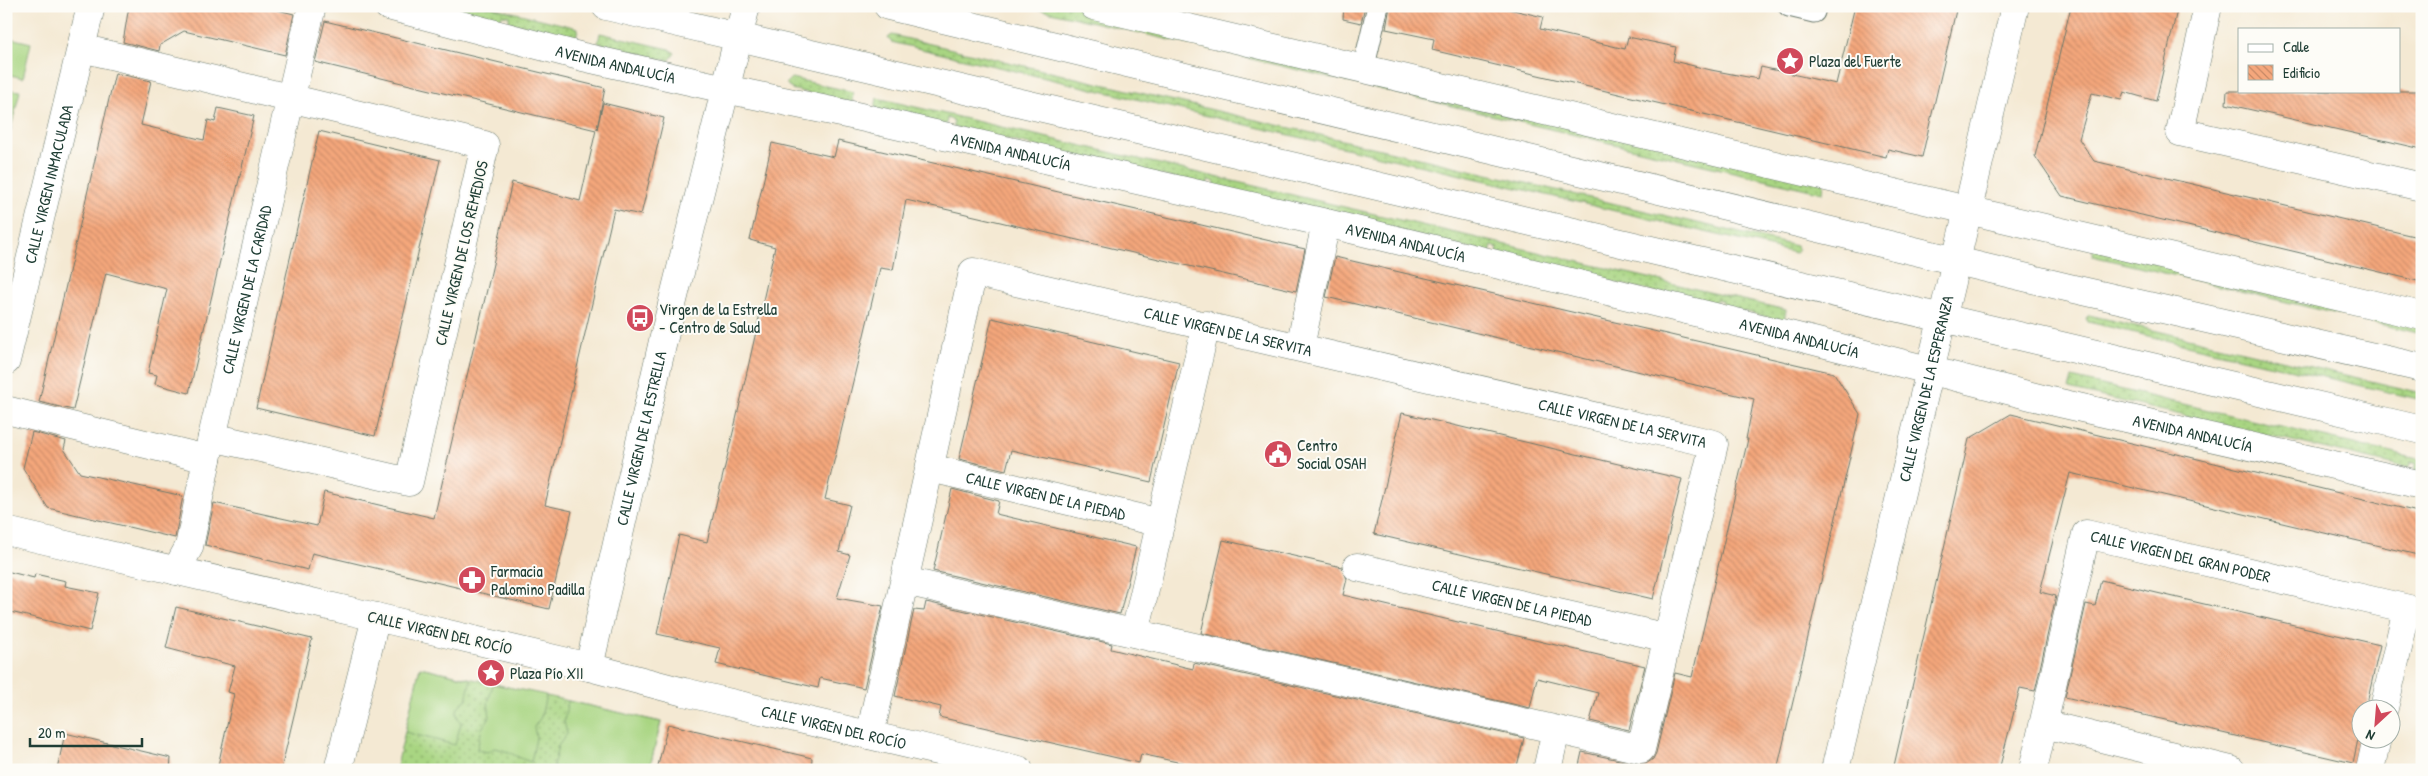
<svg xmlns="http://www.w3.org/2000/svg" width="2428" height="776" viewBox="0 0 2428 776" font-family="'Patrick Hand',sans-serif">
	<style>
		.grass { fill: url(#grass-dots); stroke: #64895b }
		.garden { fill: #a9d582; stroke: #64895b }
		.building { fill: url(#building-back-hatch) }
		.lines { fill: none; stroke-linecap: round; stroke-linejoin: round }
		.service-casing { stroke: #6a796c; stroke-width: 23 }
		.minor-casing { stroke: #6a796c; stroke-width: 29 }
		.tertiary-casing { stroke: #6a796c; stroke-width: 29 }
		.primary-casing { stroke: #6a796c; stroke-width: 29 }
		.service { stroke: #fff; stroke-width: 21 }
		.minor { stroke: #fff; stroke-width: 28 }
		.tertiary { stroke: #fff; stroke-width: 28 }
		.primary { stroke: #fff; stroke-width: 28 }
		.labels { text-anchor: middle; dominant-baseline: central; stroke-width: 4; stroke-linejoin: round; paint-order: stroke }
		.poi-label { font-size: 16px; fill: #1f3d34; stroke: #fdfcf7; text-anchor: start }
		.street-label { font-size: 16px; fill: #1f3d34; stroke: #fdfcf7 }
	</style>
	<defs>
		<pattern id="grass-dots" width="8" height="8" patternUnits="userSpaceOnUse" patternTransform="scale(1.25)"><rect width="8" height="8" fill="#a9d582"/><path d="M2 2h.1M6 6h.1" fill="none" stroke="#89ae6b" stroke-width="1.8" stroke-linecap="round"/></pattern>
		<pattern id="building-back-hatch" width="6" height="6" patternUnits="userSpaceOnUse" patternTransform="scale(1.25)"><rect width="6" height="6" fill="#f5a77c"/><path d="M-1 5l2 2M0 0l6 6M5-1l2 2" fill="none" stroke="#c68966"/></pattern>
	</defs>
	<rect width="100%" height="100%" fill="#fdfcf7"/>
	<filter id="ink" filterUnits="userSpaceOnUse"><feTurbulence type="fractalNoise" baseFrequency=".02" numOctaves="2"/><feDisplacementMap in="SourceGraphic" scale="10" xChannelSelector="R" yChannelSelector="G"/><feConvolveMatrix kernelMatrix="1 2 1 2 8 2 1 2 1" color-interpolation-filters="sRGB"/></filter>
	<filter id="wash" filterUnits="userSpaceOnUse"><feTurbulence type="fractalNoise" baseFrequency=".0096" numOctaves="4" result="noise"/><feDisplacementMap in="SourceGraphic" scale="20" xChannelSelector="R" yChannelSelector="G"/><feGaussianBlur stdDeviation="1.12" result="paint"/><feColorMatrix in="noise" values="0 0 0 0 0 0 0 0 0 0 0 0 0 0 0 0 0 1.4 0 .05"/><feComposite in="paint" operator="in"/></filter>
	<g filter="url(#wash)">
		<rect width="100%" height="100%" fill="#f4e9d3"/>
		<g class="grass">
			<path d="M442,6H487L578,28L576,38L509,22V16L502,15L500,20Z"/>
			<path d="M1025,6H1073L1824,182L1823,193Z"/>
			<path d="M600,33L669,49L675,53L669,61L598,43Z"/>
			<path d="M892,35L1796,246L1799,250L1795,253L891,42L888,38Z"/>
			<path d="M791,78L853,92L852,103L791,89L786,83Z"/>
			<path d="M877,98L1786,310L1784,321L1722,306L1723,301L1716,299L1715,306L1497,255L1498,248L1492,246L1490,253L1214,188L1215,182L1208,180L1207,186L953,127L954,121L947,118L946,126L875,109Z"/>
			<path d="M2093,246L2422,329V334L2092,256Z"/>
			<path d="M2089,315L2422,393V400L2088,322L2086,318Z"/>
			<path d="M2072,378L2422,460V471L2415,470L2416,464L2411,462L2409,468L2069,389Z"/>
			<path d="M420,667L661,722L649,770H396Z"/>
		</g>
		<g class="garden">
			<path d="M6,37L31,43L23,78L6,74Z"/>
			<path d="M12,90L20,91L6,149V112Z"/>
			<path d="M420,667L471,679L466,700C456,706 454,713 461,723L455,745L405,732Z"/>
			<path d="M493,684L546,695L541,717L534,727L536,738L531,762C517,758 509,750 494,748L488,752L477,750L482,728L490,717L488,703Z"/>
			<path d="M568,701L661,722L649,770H563L553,767L558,746L567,734L564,721Z"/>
		</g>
		<g id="blocks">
			<g class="building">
				<path d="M129,6H261L294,14L285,55L184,31L160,45L159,51L123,42Z"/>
				<path d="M1344,6H1365L1361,23L1343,19Z"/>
				<path d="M1390,6H1496L1543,17L1540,29L1625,49L1628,37L1676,47L1673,61L1711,70L1758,79L1761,67L1836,84L1855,6H1957L1922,157L1888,149L1886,157L1432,50L1434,39L1386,29Z"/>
				<path d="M2071,6H2178L2156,101L2124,92L2121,100L2092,93L2079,139L2094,161L2422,238V282L2062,196L2035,156Z"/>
				<path d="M325,21L605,88L597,129L603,103L664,118L641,215L614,209L545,505L572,511L549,609L312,553L308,570L205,545L214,503L317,526L324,492L434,518L512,182L580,201L596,130L315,62Z"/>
				<path d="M115,73L151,81L141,125L204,140L208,120L215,122L218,108L254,116L189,393L155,384L157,375L148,373L167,289L106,273L73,410L39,402Z"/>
				<path d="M2227,91H2422V149L2226,104Z"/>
				<path d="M319,131L440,160L375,436L256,408Z"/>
				<path d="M838,141L1305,249L1296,291L906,200L893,270L880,268L825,499L850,505L839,552L850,555L837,598L883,606L864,688L820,678L818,688L716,664L720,648L657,634L679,535L707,542L740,403L775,247L750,240L772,143L834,157Z"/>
				<path d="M1335,257L1834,373L1860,414L1777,770H1578L1582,752L1638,764H1646L1653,759L1656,753L1675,673L1692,677L1748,439H1746L1754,399L1326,297Z"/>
				<path d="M992,318L1179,362L1151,482L1011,450L1006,470L959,459Z"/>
				<path d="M1402,413L1682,479L1653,599L1374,534Z"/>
				<path d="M2011,414L2422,513V556L2070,473L2040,592L2056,596L2035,691L2020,688L1999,770H1893L1969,439Z"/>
				<path d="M32,432L66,441L64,449L80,473L183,496L175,538L48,508L23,468Z"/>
				<path d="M952,489L999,501L996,514L1136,547L1120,614L933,571Z"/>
				<path d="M1223,540L1342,567L1347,579L1343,595L1645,666L1629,730L1590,721L1598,693L1537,678L1530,708L1201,633Z"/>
				<path d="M6,571L34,578L35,574L66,581L65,586L99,593L90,631L6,611Z"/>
				<path d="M2101,580L2380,645L2366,708H2360V730L2353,763L2065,697L2086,604L2095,606Z"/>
				<path d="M926,602L1112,644L1111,649L1193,669L1194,663L1524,738L1516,770H1213L1141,754L1139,763L939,717L941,707L895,696L914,610L924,611Z"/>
				<path d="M176,607L312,639L281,770H217L234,694L228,692L235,666L166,648Z"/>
				<path d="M668,724L812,758L811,770H657Z"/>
				<path d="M65,733L171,758L170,770H57Z"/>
			</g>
		</g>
	</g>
	<g filter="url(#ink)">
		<use href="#blocks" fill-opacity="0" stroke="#6a796c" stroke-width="1"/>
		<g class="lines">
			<defs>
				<g id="service">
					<path d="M1789,6L1814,12L1815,6"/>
					<path d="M1363,70L1378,6"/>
				</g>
				<g id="minor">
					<path id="s1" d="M388,6L583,57L725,89L856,116L1326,223L1798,337L2051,401L2422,485"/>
					<path d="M1094,6L2422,316"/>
					<path d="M2208,6L2180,132L2422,187"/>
					<path d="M81,48L485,145L409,482L212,437"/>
					<path d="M1956,261L2015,6"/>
					<path d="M1300,347L1326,223"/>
					<path id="s2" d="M6,361L91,6"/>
					<path d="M6,410L207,459"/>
					<path id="s3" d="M930,468L1161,523"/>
					<path d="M6,531L376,617"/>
					<path id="s4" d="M1357,567L1668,638"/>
					<path id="s5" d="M176,571L189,547L207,459L312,6"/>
					<path d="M1135,633L1206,325"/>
					<path id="s6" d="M589,667L684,692L1019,770"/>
					<path d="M2384,708L2407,609"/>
					<path d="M2044,724L2231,770"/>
					<path id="s7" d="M870,735L973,272L1714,444L1641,749L905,581"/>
					<path d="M1547,770L1556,730"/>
					<path id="s8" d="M2033,770L2086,534L2422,612"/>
					<path d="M2370,770L2377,738"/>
				</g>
				<g id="tertiary">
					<path id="s9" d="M338,770L376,617L589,667L663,341L746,6"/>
					<path id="s10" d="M1835,770L1956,261"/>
				</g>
				<g id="primary">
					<path d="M606,6L2422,430"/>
					<path d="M888,6L2074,289L2422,368"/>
				</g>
			</defs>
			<use href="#service" class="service-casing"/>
			<use href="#minor" class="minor-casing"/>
			<use href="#tertiary" class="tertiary-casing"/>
			<use href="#primary" class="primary-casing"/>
			<use href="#service" class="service"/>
			<use href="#minor" class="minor"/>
			<use href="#tertiary" class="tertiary"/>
			<use href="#primary" class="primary"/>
		</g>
	</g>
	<defs>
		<symbol id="sight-disc" viewBox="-11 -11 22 22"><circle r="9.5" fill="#d1495b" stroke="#fdfcf7"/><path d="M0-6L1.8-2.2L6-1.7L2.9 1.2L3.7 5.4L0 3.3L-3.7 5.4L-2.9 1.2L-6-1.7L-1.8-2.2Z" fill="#fff"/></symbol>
		<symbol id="bus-disc" viewBox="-11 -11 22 22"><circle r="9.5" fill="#d1495b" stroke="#fdfcf7"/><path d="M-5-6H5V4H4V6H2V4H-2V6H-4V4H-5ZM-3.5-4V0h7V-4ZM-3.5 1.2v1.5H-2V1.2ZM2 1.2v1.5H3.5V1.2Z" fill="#fff"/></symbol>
		<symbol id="civic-disc" viewBox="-11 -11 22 22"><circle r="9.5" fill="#d1495b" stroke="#fdfcf7"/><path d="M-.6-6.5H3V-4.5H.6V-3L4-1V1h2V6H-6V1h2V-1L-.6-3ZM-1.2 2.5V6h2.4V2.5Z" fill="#fff"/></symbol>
		<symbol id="pharmacy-disc" viewBox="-11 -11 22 22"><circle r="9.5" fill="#d1495b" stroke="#fdfcf7"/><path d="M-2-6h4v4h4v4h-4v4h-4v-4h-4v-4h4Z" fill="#fff"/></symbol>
	</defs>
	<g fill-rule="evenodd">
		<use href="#sight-disc" x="1774" y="45" width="32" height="32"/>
		<use href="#bus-disc" x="624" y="302" width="32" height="32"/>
		<use href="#civic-disc" x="1262" y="438" width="32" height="32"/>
		<use href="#pharmacy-disc" x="456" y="564" width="32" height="32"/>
		<use href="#sight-disc" x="475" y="657" width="32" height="32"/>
	</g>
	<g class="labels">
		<g class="poi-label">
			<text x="1809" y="61">Plaza del Fuerte</text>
			<text x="659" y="309">Virgen de la Estrella<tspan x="659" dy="18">- Centro de Salud</tspan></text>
			<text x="1297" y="445">Centro<tspan x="1297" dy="18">Social OSAH</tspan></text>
			<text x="491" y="571">Farmacia<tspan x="491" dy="18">Palomino Padilla</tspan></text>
			<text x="510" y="673">Plaza Pío XII</text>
		</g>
		<g class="street-label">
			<text stroke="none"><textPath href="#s1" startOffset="235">AVENIDA ANDALUCÍA</textPath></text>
			<text stroke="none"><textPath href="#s1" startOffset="640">AVENIDA ANDALUCÍA</textPath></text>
			<text stroke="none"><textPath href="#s2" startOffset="182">CALLE VIRGEN INMACULADA</textPath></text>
			<text stroke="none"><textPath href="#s1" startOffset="1045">AVENIDA ANDALUCÍA</textPath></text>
			<text transform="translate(461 253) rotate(-77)">CALLE VIRGEN DE LOS REMEDIOS</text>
			<text stroke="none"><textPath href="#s5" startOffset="291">CALLE VIRGEN DE LA CARIDAD</textPath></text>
			<text stroke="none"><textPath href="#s7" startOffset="736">CALLE VIRGEN DE LA SERVITA</textPath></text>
			<text stroke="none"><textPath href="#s1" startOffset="1450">AVENIDA ANDALUCÍA</textPath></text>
			<text stroke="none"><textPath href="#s10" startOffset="392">CALLE VIRGEN DE LA ESPERANZA</textPath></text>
			<text stroke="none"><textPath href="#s7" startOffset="1141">CALLE VIRGEN DE LA SERVITA</textPath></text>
			<text stroke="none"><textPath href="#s1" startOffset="1855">AVENIDA ANDALUCÍA</textPath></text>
			<text stroke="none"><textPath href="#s9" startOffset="611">CALLE VIRGEN DE LA ESTRELLA</textPath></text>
			<text stroke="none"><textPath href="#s3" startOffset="119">CALLE VIRGEN DE LA PIEDAD</textPath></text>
			<text stroke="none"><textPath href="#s8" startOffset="339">CALLE VIRGEN DEL GRAN PODER</textPath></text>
			<text stroke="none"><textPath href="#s4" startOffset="159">CALLE VIRGEN DE LA PIEDAD</textPath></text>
			<text transform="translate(440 632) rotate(13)">CALLE VIRGEN DEL ROCÍO</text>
			<text stroke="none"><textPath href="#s6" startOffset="252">CALLE VIRGEN DEL ROCÍO</textPath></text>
		</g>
	</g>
	<rect width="2428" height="776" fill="none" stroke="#fdfcf7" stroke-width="25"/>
	<rect x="2238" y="28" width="162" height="65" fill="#fdfcf7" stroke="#a4b0a9"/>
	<rect x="2248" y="44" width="25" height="8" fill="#ffffff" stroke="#a4b0a9"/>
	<text x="2283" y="52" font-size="15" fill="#1f3d34">Calle</text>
	<rect x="2248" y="65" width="25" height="15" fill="url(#building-back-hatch)" stroke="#a4b0a9"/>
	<text x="2283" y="78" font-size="15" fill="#1f3d34">Edificio</text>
	<g transform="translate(2376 724) rotate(206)"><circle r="24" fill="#fdfcf7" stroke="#a4b0a9"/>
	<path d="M0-4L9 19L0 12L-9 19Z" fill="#d1495b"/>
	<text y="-8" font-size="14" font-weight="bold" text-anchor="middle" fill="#1f3d34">N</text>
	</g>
	<path d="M30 738v8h112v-8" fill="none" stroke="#1f3d34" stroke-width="2.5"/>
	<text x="38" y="738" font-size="15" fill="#1f3d34" stroke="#fdfcf7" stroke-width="4" paint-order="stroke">20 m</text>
</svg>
